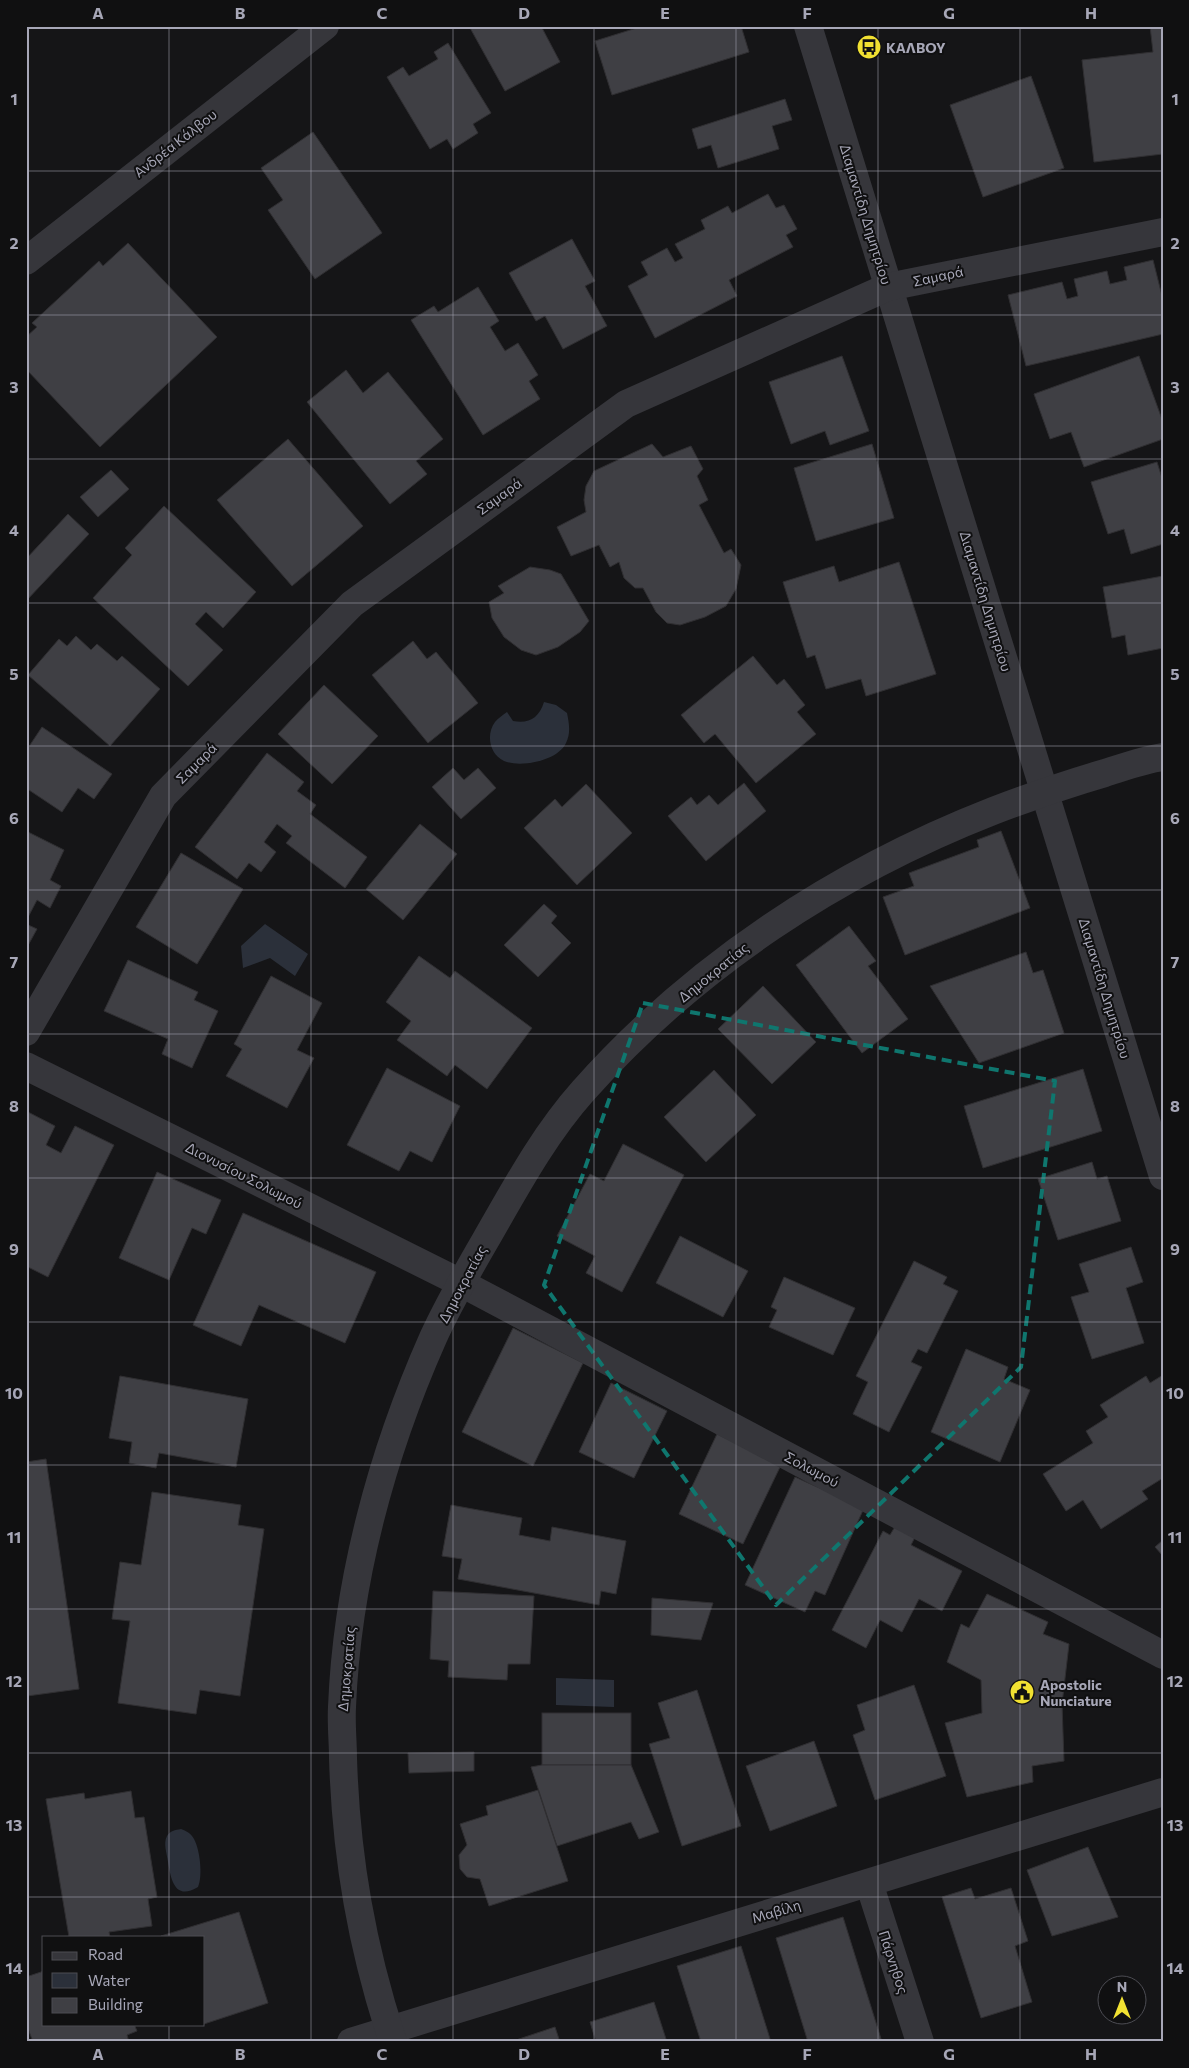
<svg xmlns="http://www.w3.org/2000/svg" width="1189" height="2068" viewBox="0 0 1189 2068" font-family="Commissioner,sans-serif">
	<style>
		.water { fill: #2b303a }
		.building { fill: #3f3f44; stroke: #302f32 }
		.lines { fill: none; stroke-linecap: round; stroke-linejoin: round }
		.minor { stroke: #36363b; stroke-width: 28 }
		.marked { fill: none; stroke: #0f766e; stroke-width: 4; stroke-dasharray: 10 6; stroke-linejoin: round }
		.grid { fill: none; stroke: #a7a7b7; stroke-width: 1; stroke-opacity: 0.55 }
		.labels { text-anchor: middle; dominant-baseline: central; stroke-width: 4; stroke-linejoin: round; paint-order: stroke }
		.poi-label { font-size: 14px; font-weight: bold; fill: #a7a7b7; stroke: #101011; text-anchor: start }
		.street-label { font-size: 14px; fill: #a7a7b7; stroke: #101011 }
		.neatline { fill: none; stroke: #a7a7b7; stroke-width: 2 }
		.grid-label { font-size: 16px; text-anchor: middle; font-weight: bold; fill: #a7a7b7 }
	</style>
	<rect width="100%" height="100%" fill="#151517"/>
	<g class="water">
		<path d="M544,702L556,705L567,713C569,723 571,733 566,743C558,761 520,768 504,761C489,754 486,734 495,722C498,718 503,715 507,712L513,721C529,724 539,718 544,702Z"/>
		<path d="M265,924L308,954L295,976L270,958L243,968L241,946Z"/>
		<path d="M556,1678L614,1680V1707L556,1705Z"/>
		<path d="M181,1829C186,1831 191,1833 194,1839C200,1850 203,1876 198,1887C175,1901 171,1880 168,1862C167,1854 163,1843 167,1836C170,1831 175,1830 181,1829Z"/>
	</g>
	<g class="building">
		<path d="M469,26H541L560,62L505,91Z"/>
		<path d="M643,26H741L749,52L612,95L595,41Z"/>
		<path d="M1150,26H1163V154L1094,162L1082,60L1153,52Z"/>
		<path d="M448,43L491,113L473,124L478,133L453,149L447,139L430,149L387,77L403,67L409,76L438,59L434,52Z"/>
		<path d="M1031,76L1064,168L983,197L950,105Z"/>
		<path d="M785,99L792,120L772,126L779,149L718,168L711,145L698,149L692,129Z"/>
		<path d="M313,132L382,233L315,279L268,210L283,200L261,168Z"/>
		<path d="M768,194L776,208L784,205L797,229L786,235L793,247L729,280L737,296L655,338L628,286L648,275L641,262L667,248L675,262L683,258L675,244L705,229L701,220L728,206L732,213Z"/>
		<path d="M572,239L595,281L585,286L607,326L563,349L545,316L536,321L509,273Z"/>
		<path d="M128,243L217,337L100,447L26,369V337L37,327L32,323L99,261L103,266Z"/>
		<path d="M1153,260L1163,300V334L1026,366L1008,295L1062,282L1067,299L1078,296L1074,279L1107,271L1110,284L1127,280L1124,267Z"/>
		<path d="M478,287L499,321L490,327L505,351L518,343L538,375L529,381L540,399L483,435L411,320L434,306L438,312Z"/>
		<path d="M842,356L869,431L830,445L825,431L791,444L769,382Z"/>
		<path d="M1139,356L1163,422V439L1084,467L1071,432L1050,439L1034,394Z"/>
		<path d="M346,370L363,393L388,372L443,439L416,461L427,474L390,504L307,402Z"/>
		<path d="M288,439L363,526L292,586L217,500Z"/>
		<path d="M652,444L663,457L691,446L703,469L697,476L708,500L699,505L724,553L731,549L741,565L736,589L726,606L705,617L680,625L667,623L656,612L643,588H635L624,578L619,562L610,567L599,545L571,556L557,527L586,512L584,500L586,486L594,471Z"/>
		<path d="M872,444L894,518L816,541L794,468Z"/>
		<path d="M1157,462L1163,481V544L1131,554L1124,529L1108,534L1091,482Z"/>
		<path d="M111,470L129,489L98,517L80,497Z"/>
		<path d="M164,506L256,592L223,628L206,612L195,624L223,650L188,686L93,598L132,555L125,548Z"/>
		<path d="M68,514L89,534L26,601V559Z"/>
		<path d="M899,562L936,674L866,696L861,679L826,689L815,655L807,658L783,582L834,566L839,582Z"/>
		<path d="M530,567L550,570L561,574L589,621L580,632L558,647L536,655L521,650L504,637L492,618L489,602L504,593L498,586Z"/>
		<path d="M1163,576V648L1128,655L1125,635L1112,638L1103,587Z"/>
		<path d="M76,636L91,650L97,644L117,661L122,656L160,689L110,746L28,675L59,639L67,646Z"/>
		<path d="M413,641L427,659L436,652L478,703L428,743L372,675Z"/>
		<path d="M753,656L777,685L784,679L805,705L797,712L816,734L756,783L715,734L704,743L681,715Z"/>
		<path d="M324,685L378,736L332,784L278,734Z"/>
		<path d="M42,727L112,774L94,799L78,788L62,812L26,788V751Z"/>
		<path d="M267,753L304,782L297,791L316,805L310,814L367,857L345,888L286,843L292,836L277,824L264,842L276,852L261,872L249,863L237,879L195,847Z"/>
		<path d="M453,768L464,780L478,768L496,788L461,819L432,787Z"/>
		<path d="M744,783L766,811L706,861L668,816L691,797L697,805L709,795L718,805Z"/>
		<path d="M586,784L632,833L577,885L524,828L555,799L562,807Z"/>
		<path d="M420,824L457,854L403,920L366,889Z"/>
		<path d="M26,831L64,850L50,880L61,886L50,908L37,900L26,921Z"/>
		<path d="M1001,831L1030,908L905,955L883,897L914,886L909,873L979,847L977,840Z"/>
		<path d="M181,853L243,889L197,964L136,927Z"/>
		<path d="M544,904L557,916L551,923L571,943L538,977L504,945Z"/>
		<path d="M26,924L37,929L26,949Z"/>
		<path d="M849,926L876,961L868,966L908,1019L862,1053L796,965Z"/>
		<path d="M1026,952L1033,973L1043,970L1064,1033L979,1063L930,986Z"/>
		<path d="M419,956L450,978L455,971L532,1028L487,1089L455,1065L447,1076L397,1040L411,1021L386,1002Z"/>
		<path d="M128,960L198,992L194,1000L218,1011L192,1068L162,1054L168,1039L104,1011Z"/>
		<path d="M271,976L322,1003L297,1050L314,1058L287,1108L226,1076L242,1049L234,1044Z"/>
		<path d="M763,986L816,1042L772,1084L718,1029Z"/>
		<path d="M387,1068L460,1106L432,1162L410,1151L399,1171L347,1145Z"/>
		<path d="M1083,1069L1102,1131L983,1168L964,1106Z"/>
		<path d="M714,1070L756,1115L706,1162L664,1117Z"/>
		<path d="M26,1111L55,1126L46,1145L61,1153L75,1126L114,1145L48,1277L26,1266Z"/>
		<path d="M623,1144L684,1175L622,1292L586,1273L595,1256L557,1236L590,1174L604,1181Z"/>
		<path d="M1092,1162L1097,1179L1107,1176L1121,1221L1058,1240L1038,1179Z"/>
		<path d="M157,1172L221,1200L206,1234L192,1228L169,1280L119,1258Z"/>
		<path d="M243,1213L376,1272L345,1343L259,1305L241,1346L193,1325Z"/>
		<path d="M680,1236L748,1271L723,1317L656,1283Z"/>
		<path d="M1131,1247L1143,1282L1126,1288L1144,1343L1092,1359L1071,1297L1089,1292L1079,1264Z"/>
		<path d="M914,1261L947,1277L943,1284L958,1291L927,1353L918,1349L911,1362L922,1367L889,1432L853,1414L868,1382L856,1376Z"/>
		<path d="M784,1277L855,1308L833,1355L769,1327L777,1310L771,1307Z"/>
		<path d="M513,1328L583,1363L533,1466L462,1432Z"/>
		<path d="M966,1349L1008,1367L1004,1379L1030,1390L1000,1462L931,1432Z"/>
		<path d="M1163,1375V1478L1142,1491L1148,1499L1101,1529L1083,1500L1066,1511L1043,1474L1093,1443L1086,1431L1108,1417L1100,1405L1146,1376L1150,1383Z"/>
		<path d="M120,1376L248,1399L236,1467L159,1453L156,1468L129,1463L132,1442L109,1438Z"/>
		<path d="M611,1383L667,1411L634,1478L579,1452Z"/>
		<path d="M717,1434L781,1465L743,1544L679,1514Z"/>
		<path d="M46,1459L79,1689L27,1696L26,1462Z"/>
		<path d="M795,1477L864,1508L825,1595L815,1591L805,1612L745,1585Z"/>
		<path d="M152,1492L241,1505L238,1525L264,1529L240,1696L200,1690L196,1714L118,1703L130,1621L112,1619L120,1562L141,1565Z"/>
		<path d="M451,1505L522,1518L519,1535L550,1541L552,1527L626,1541L616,1594L601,1591L599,1605L458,1579L462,1559L442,1556Z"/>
		<path d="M896,1525L916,1535L911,1545L962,1571L942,1611L919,1599L902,1632L880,1620L866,1648L832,1630L883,1531L890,1535Z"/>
		<path d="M1163,1540V1556L1155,1547Z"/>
		<path d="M433,1591L534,1596L530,1664H508L507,1680L448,1677L449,1661L430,1659Z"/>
		<path d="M987,1594L1048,1622L1043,1634L1069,1644L1062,1704L1064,1761L1032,1766L1033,1782L967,1797L945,1723L982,1713L981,1680L947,1662L961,1624L969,1628Z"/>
		<path d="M652,1598L713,1603L701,1640L651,1635Z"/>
		<path d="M914,1685L946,1776L875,1800L853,1735L865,1730L857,1705Z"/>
		<path d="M697,1690L741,1826L682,1846L649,1744L670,1738L658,1703Z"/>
		<rect x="542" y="1713" width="89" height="52"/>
		<path d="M814,1741L837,1806L770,1831L746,1766Z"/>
		<path d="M474,1752V1771L409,1773L408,1753Z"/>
		<path d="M542,1765H631L659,1832L639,1839L631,1822L557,1846L531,1767Z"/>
		<path d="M538,1790L568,1881L489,1906L480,1879L467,1877L460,1869L459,1855L467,1845L460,1824L488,1815L486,1806Z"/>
		<path d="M131,1791L135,1818L144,1817L157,1897L148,1899L152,1926L109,1932L110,1937H69L46,1799L84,1793L85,1799Z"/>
		<path d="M1088,1847L1118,1917L1052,1936L1027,1870Z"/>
		<path d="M971,1888L975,1899L1011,1888L1028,1941L1015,1946L1032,2002L981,2018L942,1897Z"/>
		<path d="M239,1912L268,2003L204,2024V1937L161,1936Z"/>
		<path d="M843,1917L882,2042H808L776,1938Z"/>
		<path d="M741,1946L771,2042H701L677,1966Z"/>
		<path d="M44,1971V2024H134L137,2031L127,2035L129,2042H33L26,2023V1977Z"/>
		<path d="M654,2002L667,2042H596L590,2022Z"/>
		<path d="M555,2027L560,2042H510Z"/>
	</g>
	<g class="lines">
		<g class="minor">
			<path d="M808,26L1163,1176"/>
			<path d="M26,261L325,26"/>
			<path d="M26,1032L163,796L352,604L626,404L888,287L1163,232"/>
			<path d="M26,1066L461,1283L1163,1655"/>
			<path d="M869,1883L920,2042"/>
			<path d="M351,2042L1163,1792"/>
			<path d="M393,2042C362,1948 346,1858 343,1758C343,1742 341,1724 342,1707C347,1581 382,1453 433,1338C448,1305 467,1272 485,1241C515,1189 543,1136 583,1091C694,966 837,872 993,811C1030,797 1067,784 1105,773C1124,767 1143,760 1163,757"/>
		</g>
	</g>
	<path class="marked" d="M643,1003L1055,1081L1021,1367L776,1605L544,1285Z"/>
	<path class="grid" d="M169,26V1937M311,26V2042M453,26V2042M594,26V2042M736,26V2042M878,26V2042M1020,26V2042M26,171H1163M26,315H1163M26,459H1163M26,603H1163M26,746H1163M26,890H1163M26,1034H1163M26,1178H1163M26,1322H1163M26,1465H1163M26,1609H1163M26,1753H1163M26,1897H1163M169,2024V2042"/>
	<defs>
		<symbol id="bus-disc" viewBox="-11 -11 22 22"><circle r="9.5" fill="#f1e132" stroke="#101011"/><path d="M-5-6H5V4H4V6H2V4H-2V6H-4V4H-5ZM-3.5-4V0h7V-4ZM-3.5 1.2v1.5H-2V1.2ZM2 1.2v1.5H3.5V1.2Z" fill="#111"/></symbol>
		<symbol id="civic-disc" viewBox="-11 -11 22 22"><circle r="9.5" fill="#f1e132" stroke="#101011"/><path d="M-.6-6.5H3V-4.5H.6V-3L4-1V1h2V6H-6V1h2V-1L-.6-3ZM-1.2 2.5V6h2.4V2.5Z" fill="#111"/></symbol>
	</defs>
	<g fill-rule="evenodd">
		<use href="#bus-disc" x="855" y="33" width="28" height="28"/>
		<use href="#civic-disc" x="1008" y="1678" width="28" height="28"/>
	</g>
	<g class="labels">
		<g class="poi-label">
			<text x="886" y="47">ΚΑΛΒΟΥ</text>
			<text x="1040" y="1684">Apostolic<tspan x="1040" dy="16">Nunciature</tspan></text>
		</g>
		<g class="street-label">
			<text transform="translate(175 143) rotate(-38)">Ανδρέα Κάλβου</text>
			<text transform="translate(866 214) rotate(73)">Διαμαντίδη Δημητρίου</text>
			<text transform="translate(938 276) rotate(-12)">Σαμαρά</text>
			<text transform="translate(499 496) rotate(-36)">Σαμαρά</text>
			<text transform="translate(986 601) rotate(73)">Διαμαντίδη Δημητρίου</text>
			<text transform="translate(196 763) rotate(-45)">Σαμαρά</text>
			<text transform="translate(713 972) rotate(-39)">Δημοκρατίας</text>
			<text transform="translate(1105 988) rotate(73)">Διαμαντίδη Δημητρίου</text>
			<text transform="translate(244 1175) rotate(27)">Διονυσίου Σολωμού</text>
			<text transform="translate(462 1284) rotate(-62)">Δημοκρατίας</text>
			<text transform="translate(812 1469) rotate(28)">Σολωμού</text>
			<text transform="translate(346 1669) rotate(-85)">Δημοκρατίας</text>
			<text transform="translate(776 1911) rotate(-17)">Μαβίλη</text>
			<text transform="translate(894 1962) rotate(72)">Πάρνηθος</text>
		</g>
	</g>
	<rect width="1189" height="2068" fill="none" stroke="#101011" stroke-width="55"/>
	<rect x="42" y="1936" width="162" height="90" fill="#101011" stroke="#4c4c53"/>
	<rect x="52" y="1952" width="25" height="8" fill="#36363b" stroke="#4c4c53"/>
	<text x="88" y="1960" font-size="15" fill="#a7a7b7">Road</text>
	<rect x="52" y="1973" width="25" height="15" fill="#2b303a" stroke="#4c4c53"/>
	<text x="88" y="1986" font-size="15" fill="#a7a7b7">Water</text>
	<rect x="52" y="1998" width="25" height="15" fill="#3f3f44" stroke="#4c4c53"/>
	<text x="88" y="2010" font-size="15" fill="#a7a7b7">Building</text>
	<g transform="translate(1122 2000)"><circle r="24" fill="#101011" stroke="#4c4c53"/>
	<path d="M0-4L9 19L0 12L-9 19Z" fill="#f1e132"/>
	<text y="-8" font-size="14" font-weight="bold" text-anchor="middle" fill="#a7a7b7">N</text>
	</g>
	<rect x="28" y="28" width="1134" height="2012" class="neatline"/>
	<g class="grid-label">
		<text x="98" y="19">A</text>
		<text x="240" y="19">B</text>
		<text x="382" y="19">C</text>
		<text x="524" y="19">D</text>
		<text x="665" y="19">E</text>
		<text x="807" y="19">F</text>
		<text x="949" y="19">G</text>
		<text x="1091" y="19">H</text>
		<text x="14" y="105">1</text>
		<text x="1175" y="105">1</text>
		<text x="14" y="249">2</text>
		<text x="1175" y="249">2</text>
		<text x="14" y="393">3</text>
		<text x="1175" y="393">3</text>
		<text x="14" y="536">4</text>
		<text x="1175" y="536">4</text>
		<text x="14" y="680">5</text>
		<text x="1175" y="680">5</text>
		<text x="14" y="824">6</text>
		<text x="1175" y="824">6</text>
		<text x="14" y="968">7</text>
		<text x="1175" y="968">7</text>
		<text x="14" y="1112">8</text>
		<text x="1175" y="1112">8</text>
		<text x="14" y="1255">9</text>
		<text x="1175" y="1255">9</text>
		<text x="14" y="1399">10</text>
		<text x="1175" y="1399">10</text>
		<text x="14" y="1543">11</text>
		<text x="1175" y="1543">11</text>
		<text x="14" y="1687">12</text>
		<text x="1175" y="1687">12</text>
		<text x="14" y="1831">13</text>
		<text x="1175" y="1831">13</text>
		<text x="14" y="1974">14</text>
		<text x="1175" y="1974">14</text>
		<text x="98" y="2060">A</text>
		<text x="240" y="2060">B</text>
		<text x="382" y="2060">C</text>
		<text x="524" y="2060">D</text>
		<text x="665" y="2060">E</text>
		<text x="807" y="2060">F</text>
		<text x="949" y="2060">G</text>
		<text x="1091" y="2060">H</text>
	</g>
</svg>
